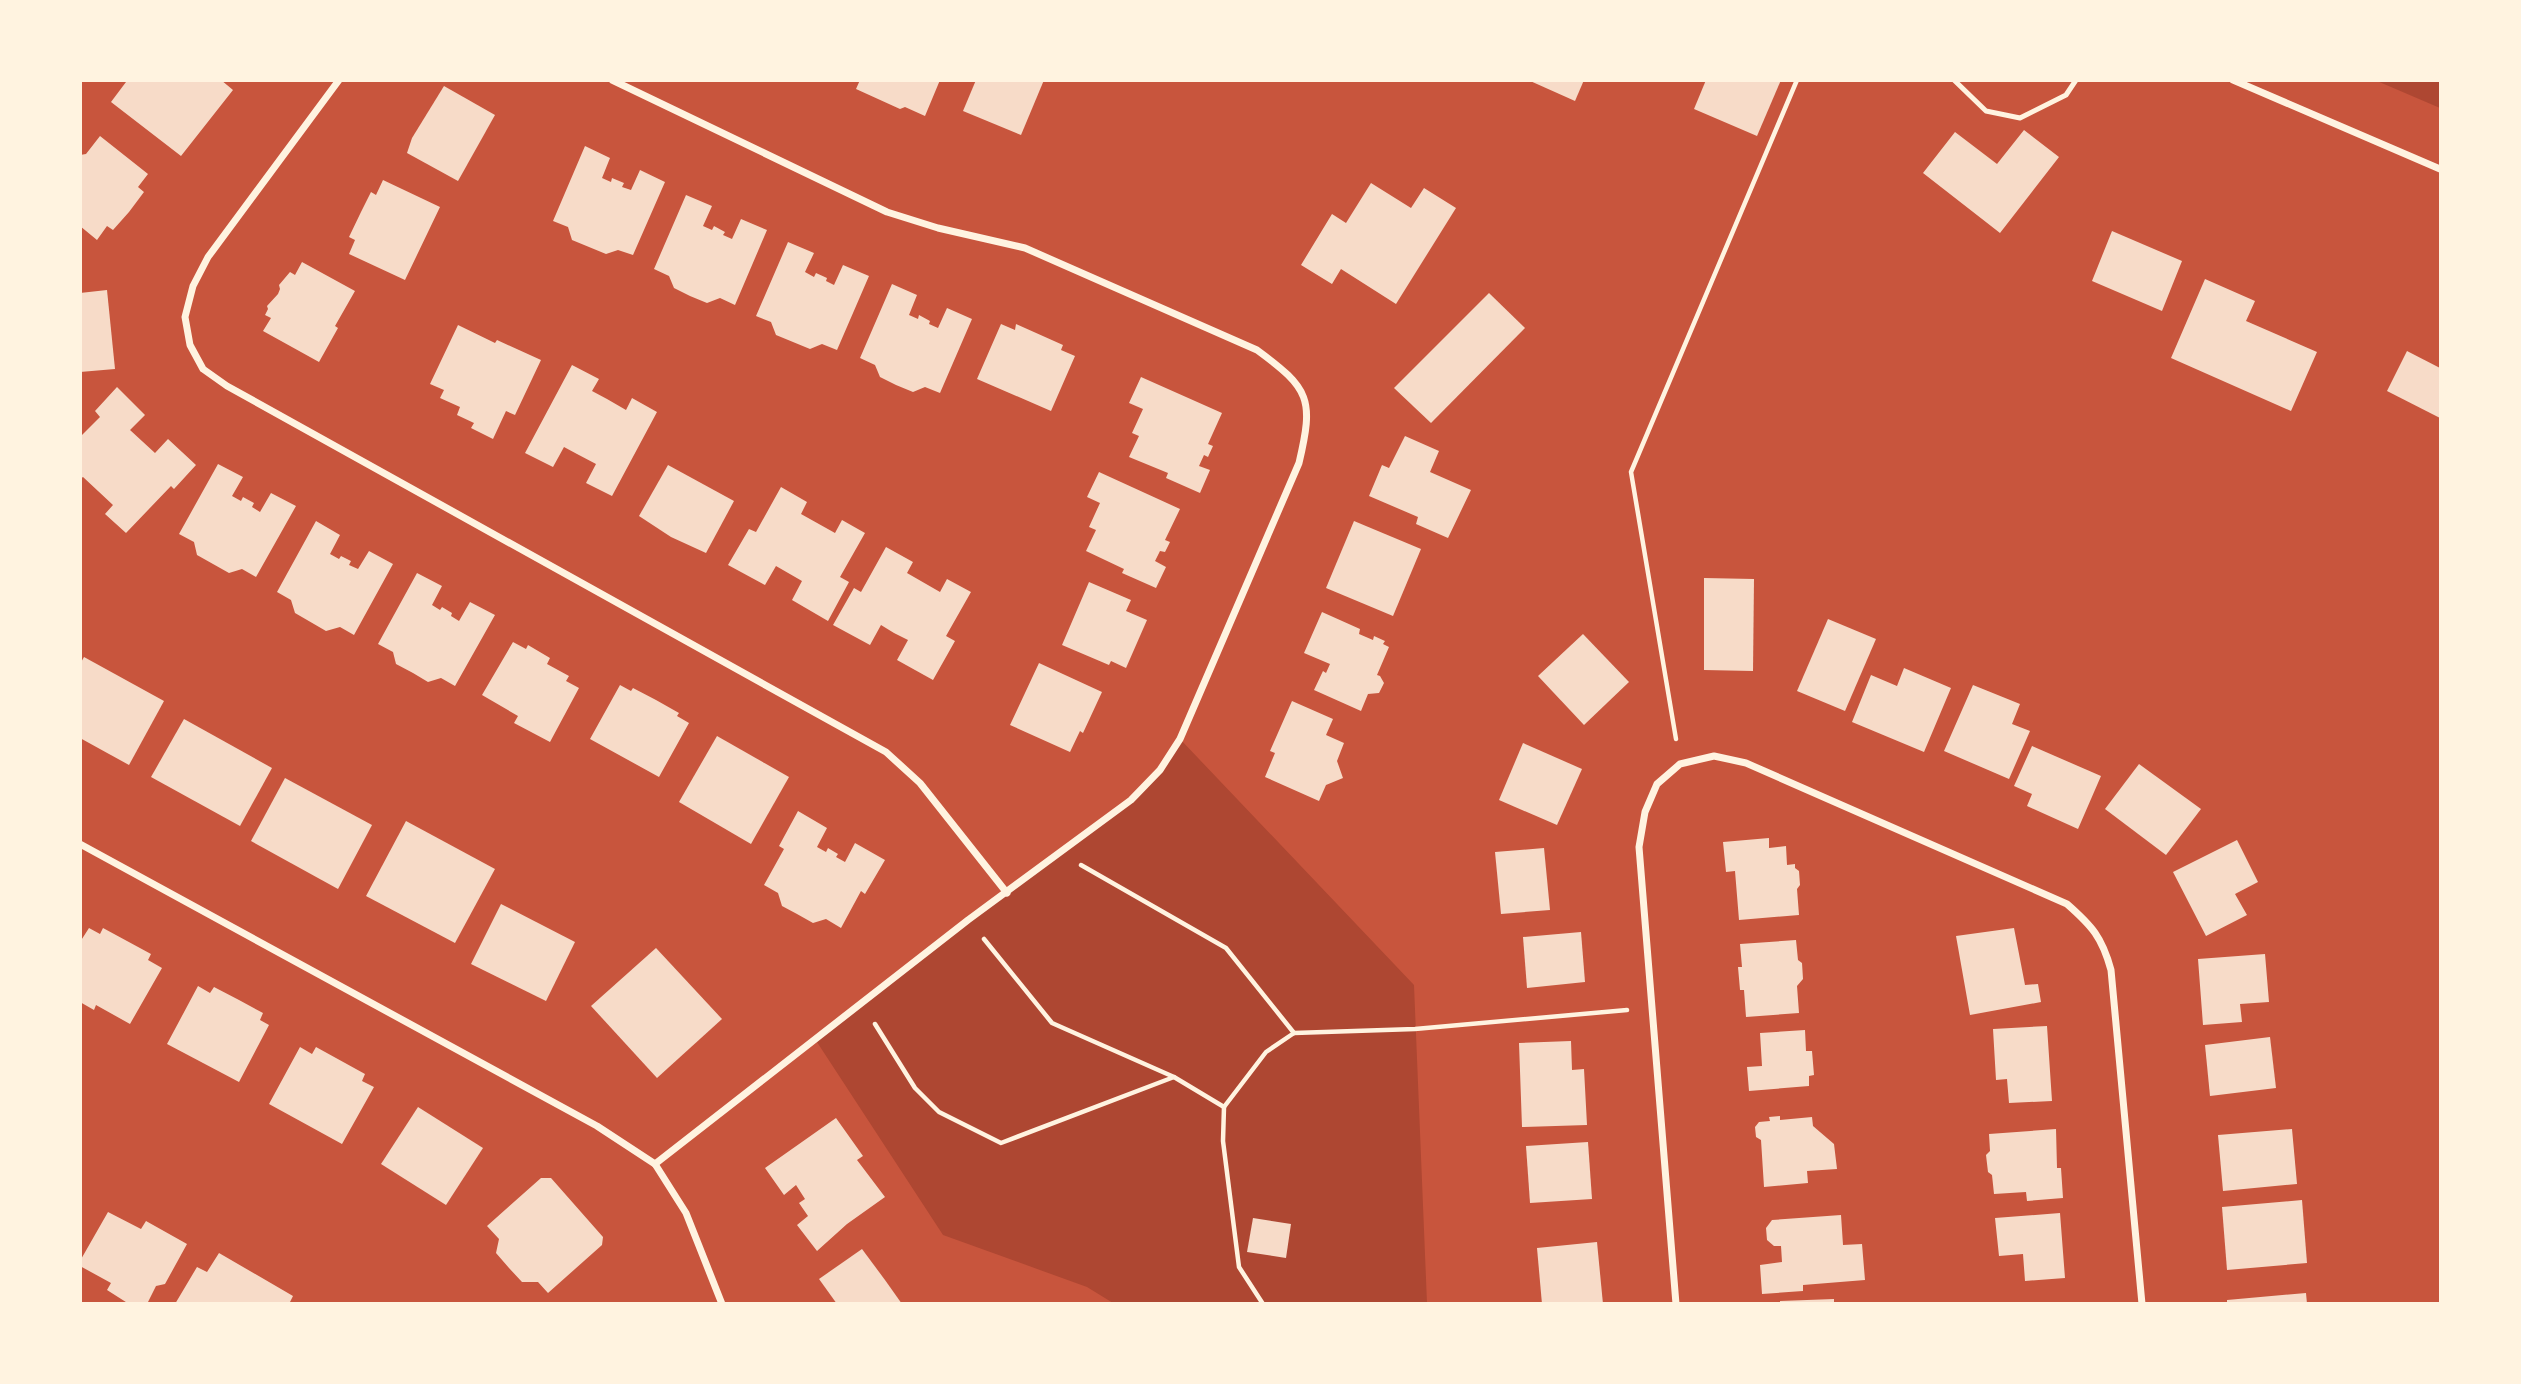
<svg xmlns="http://www.w3.org/2000/svg" width="2521" height="1384" viewBox="0 0 2521 1384" font-family="Montserrat,sans-serif">
	<style>
		.green { fill: #ae4732 }
		.building { fill: #f7dbc8 }
		.lines { fill: none; stroke-linecap: round; stroke-linejoin: round }
		.path { stroke: #fff3e0; stroke-width: 4.5 }
		.service { stroke: #fff3e0; stroke-width: 5 }
		.minor { stroke: #fff3e0; stroke-width: 7 }
	</style>
	<rect width="100%" height="100%" fill="#c8553d"/>
	<g class="green">
		<path d="M2377,81H2440V108Z"/>
		<path d="M1180,739L1414,985L1427,1303H1113L1087,1287L943,1235L815,1039L1131,800L1160,770Z"/>
	</g>
	<g class="building">
		<path d="M123,80H221L233,90L181,156L111,102L126,82Z"/>
		<path d="M860,80H940L925,116L905,107L900,109L856,89Z"/>
		<path d="M976,80H1044L1021,135L963,111Z"/>
		<path d="M1528,80H1584L1575,101Z"/>
		<path d="M1706,80H1781L1757,136L1694,109Z"/>
		<path d="M444,86L495,115L458,181L407,153L412,138Z"/>
		<path d="M2024,130L2059,157L2000,233L1923,173L1955,132L1997,164Z"/>
		<path d="M100,136L148,174L138,187L144,192L129,212L113,230L107,226L97,240L80,226V155L86,154Z"/>
		<path d="M585,146L610,158L602,178L611,182L612,178L624,183L622,187L631,190L640,170L665,182L633,255L618,250L606,254L572,240L568,227L553,221Z"/>
		<path d="M383,180L440,207L405,280L349,254L355,240L349,237L361,212L371,192L376,195Z"/>
		<path d="M1371,183L1411,208L1424,188L1456,208L1396,304L1341,269L1332,284L1301,265L1332,214L1346,223Z"/>
		<path d="M686,195L712,206L703,226L712,230L714,226L725,232L723,235L732,239L741,219L767,230L735,305L720,298L707,303L690,296L674,288L669,276L654,269Z"/>
		<path d="M2112,231L2182,261L2162,311L2092,281Z"/>
		<path d="M788,242L814,253L805,272L814,277L816,273L827,278L826,281L834,285L843,265L869,276L837,350L822,344L810,349L776,335L771,322L756,316Z"/>
		<path d="M302,262L355,291L335,326L338,328L319,362L263,331L271,318L265,315L268,309L267,306L278,294L280,289L279,285L290,272L295,275Z"/>
		<path d="M2205,279L2255,301L2246,321L2317,352L2291,411L2171,358Z"/>
		<path d="M892,284L917,295L909,315L918,319L919,315L930,321L929,324L938,328L947,308L972,319L940,393L925,387L913,392L896,385L880,377L875,365L860,358Z"/>
		<path d="M107,290L115,369L80,372V293Z"/>
		<path d="M1489,293L1525,328L1431,423L1394,388Z"/>
		<path d="M1001,324L1015,330L1016,324L1063,345L1061,350L1075,356L1051,411L977,379Z"/>
		<path d="M458,325L495,343L497,340L541,360L515,415L506,411L493,439L471,428L474,423L457,415L460,407L440,398L444,390L430,384Z"/>
		<path d="M2407,351L2440,368V418L2387,391Z"/>
		<path d="M572,365L599,379L592,391L607,399L626,410L632,398L657,412L612,496L586,483L596,464L577,454L564,447L553,467L525,453Z"/>
		<path d="M1141,377L1222,413L1208,444L1213,446L1208,457L1204,455L1199,466L1210,470L1200,493L1166,478L1168,473L1129,457L1139,436L1132,433L1143,409L1129,403Z"/>
		<path d="M117,387L145,415L130,430L155,453L168,439L196,465L174,489L171,486L126,533L105,514L113,505L83,477L80,479V437L100,417L95,411Z"/>
		<path d="M1405,436L1439,451L1430,472L1471,490L1448,538L1416,524L1418,517L1369,496L1382,465L1389,468Z"/>
		<path d="M218,464L243,477L232,496L241,501L243,497L254,503L252,507L260,512L271,493L296,506L256,577L242,569L229,573L197,555L194,542L179,534Z"/>
		<path d="M668,465L734,501L706,553L671,537L639,516Z"/>
		<path d="M1099,472L1180,509L1165,540L1170,542L1165,552L1160,551L1155,561L1166,567L1156,588L1122,573L1124,569L1086,551L1096,530L1089,527L1100,503L1087,497Z"/>
		<path d="M781,487L807,502L801,514L835,533L842,520L865,533L840,577L849,582L828,621L792,600L802,581L776,566L765,585L728,565L749,529L756,532Z"/>
		<path d="M316,521L340,535L330,554L339,559L341,556L351,561L349,565L358,569L369,551L393,564L354,635L340,627L326,631L295,613L291,600L277,592Z"/>
		<path d="M1354,521L1421,549L1393,616L1326,588Z"/>
		<path d="M886,547L913,562L907,573L940,592L947,579L971,592L946,636L955,641L933,680L897,660L908,640L894,633L881,625L870,645L833,625L854,588L861,592Z"/>
		<path d="M417,573L442,586L432,605L440,610L442,607L452,613L451,616L459,621L470,602L495,615L455,686L441,678L428,682L413,673L396,664L393,652L378,644Z"/>
		<path d="M1704,578L1754,579L1753,671L1704,670Z"/>
		<path d="M1089,582L1131,600L1126,611L1147,620L1126,668L1111,661L1109,665L1062,645Z"/>
		<path d="M1322,612L1360,629L1359,634L1373,640L1374,636L1385,641L1383,644L1389,647L1377,675L1380,676L1384,683L1379,693L1368,694L1361,711L1314,690L1323,671L1326,673L1330,664L1304,653Z"/>
		<path d="M1828,619L1876,639L1845,711L1797,691Z"/>
		<path d="M1583,634L1629,682L1584,725L1538,676Z"/>
		<path d="M513,642L526,649L528,645L550,658L547,664L569,676L566,681L579,688L550,742L514,723L518,716L482,695Z"/>
		<path d="M84,657L164,701L129,765L80,738V664Z"/>
		<path d="M1039,663L1102,692L1083,733L1080,731L1070,752L1010,725Z"/>
		<path d="M1904,668L1951,688L1924,752L1852,722L1871,675L1897,686Z"/>
		<path d="M620,685L631,691L633,688L656,700L679,713L677,716L689,723L659,777L590,739Z"/>
		<path d="M1973,685L2020,704L2012,724L2030,731L2009,779L1944,751Z"/>
		<path d="M1292,701L1333,719L1326,735L1344,743L1337,761L1343,778L1326,785L1319,801L1265,777L1275,753L1270,751Z"/>
		<path d="M184,719L272,768L240,826L151,777Z"/>
		<path d="M717,736L789,777L751,844L679,802Z"/>
		<path d="M1523,743L1582,769L1557,825L1499,800Z"/>
		<path d="M2032,746L2101,776L2078,829L2027,806L2032,794L2014,786Z"/>
		<path d="M2139,764L2201,809L2166,855L2105,809Z"/>
		<path d="M285,778L372,825L338,889L251,841Z"/>
		<path d="M798,811L827,828L817,847L826,852L828,848L838,854L836,857L845,862L855,843L885,860L865,894L861,891L841,928L826,919L813,923L797,914L782,906L778,893L764,885L784,849L779,846Z"/>
		<path d="M406,821L495,869L455,943L366,896Z"/>
		<path d="M1769,838V848L1786,846L1787,865L1795,864V868L1799,871L1800,885L1797,889L1799,915L1739,920L1735,871L1726,872L1723,842Z"/>
		<path d="M2237,840L2258,882L2235,894L2247,915L2206,936L2173,872Z"/>
		<path d="M1544,848L1550,910L1501,914L1495,852Z"/>
		<path d="M501,904L575,942L546,1001L471,964Z"/>
		<path d="M89,928L100,934L103,928L151,954L148,960L162,968L130,1024L96,1005L94,1010L80,1002V942Z"/>
		<path d="M2014,928L2025,985L2038,984L2041,1002L1970,1015L1956,936Z"/>
		<path d="M1581,932L1585,982L1527,988L1523,937Z"/>
		<path d="M1796,940L1798,960L1802,963L1803,979L1797,986L1799,1013L1746,1017L1744,990H1740L1738,967H1742L1740,944Z"/>
		<path d="M656,948L722,1019L657,1078L591,1006Z"/>
		<path d="M2265,954L2269,1002L2240,1004L2242,1022L2203,1025L2198,959Z"/>
		<path d="M198,986L210,993L214,987L239,1000L263,1013L260,1020L269,1025L239,1082L167,1044Z"/>
		<path d="M2047,1026L2052,1101L2009,1103L2007,1079L1996,1080L1993,1029Z"/>
		<path d="M1805,1030L1806,1051H1812L1814,1075L1809,1076V1086L1749,1091L1747,1067L1762,1066L1760,1033Z"/>
		<path d="M2270,1037L2276,1088L2210,1096L2205,1045Z"/>
		<path d="M1571,1041L1572,1070L1584,1069L1587,1125L1522,1127L1519,1043Z"/>
		<path d="M300,1047L312,1054L316,1047L365,1074L362,1081L374,1087L342,1144L269,1104Z"/>
		<path d="M418,1107L483,1148L446,1205L381,1164Z"/>
		<path d="M1780,1116V1120L1812,1117L1813,1126L1834,1144L1837,1169L1807,1171L1808,1183L1764,1187L1761,1140L1756,1137L1755,1127L1759,1122L1770,1121L1769,1117Z"/>
		<path d="M836,1118L863,1156L857,1160L885,1197L847,1224L817,1251L797,1225L808,1216L799,1203L805,1199L796,1185L784,1195L765,1168Z"/>
		<path d="M2056,1129L2057,1168H2061L2063,1198L2027,1201L2026,1192L1994,1194L1992,1175L1988,1172L1986,1155L1990,1151L1989,1134Z"/>
		<path d="M2292,1129L2297,1184L2223,1191L2218,1135Z"/>
		<path d="M1588,1142L1592,1199L1530,1203L1526,1146Z"/>
		<path d="M541,1178H551L603,1237L602,1245L548,1293L538,1282H522L509,1268L496,1253L499,1239L487,1226Z"/>
		<path d="M2302,1200L2307,1263L2227,1270L2222,1207Z"/>
		<path d="M108,1212L141,1229L146,1221L187,1244L165,1284L156,1286L147,1304H129L107,1290L111,1283L80,1266V1261Z"/>
		<path d="M2060,1213L2065,1278L2025,1281L2023,1254L1999,1256L1995,1218Z"/>
		<path d="M1841,1215L1843,1245L1862,1244L1865,1280L1803,1285V1291L1762,1294L1760,1265L1782,1262L1781,1246H1774L1767,1240L1766,1228L1772,1220Z"/>
		<path d="M1253,1218L1291,1224L1286,1258L1247,1252Z"/>
		<path d="M1597,1242L1603,1304H1542L1537,1248Z"/>
		<path d="M862,1249L885,1280L902,1304H837L819,1279Z"/>
		<path d="M219,1253L293,1296L289,1304H175L197,1267L207,1272Z"/>
		<path d="M2306,1293L2307,1304H2227V1300Z"/>
		<path d="M1834,1299V1304H1780V1301Z"/>
	</g>
	<g class="lines">
		<g class="path">
			<path d="M1676,739L1631,472L1797,80"/>
			<path d="M1081,865L1226,948L1294,1033"/>
			<path d="M984,939L1052,1023L1174,1077L1224,1107"/>
			<path d="M875,1024L915,1088L939,1112L1001,1143L1174,1077"/>
			<path d="M1263,1304L1239,1267L1223,1141L1224,1107L1266,1052L1294,1033L1415,1029L1627,1010"/>
		</g>
		<path class="service" d="M1954,80L1986,111L2020,118L2066,95L2076,80"/>
		<g class="minor">
			<path d="M339,80L208,257L193,286L185,317L190,345L203,369L227,386L886,752L920,783L1007,893"/>
			<path d="M612,80L887,212L938,228L1025,248L1257,350C1310,389 1314,399 1299,463L1180,739L1160,770L1131,800L968,920L655,1164"/>
			<path d="M2233,80L2440,169"/>
			<path d="M80,844L597,1126L655,1164L686,1213L722,1304"/>
			<path d="M1676,1304L1639,847L1645,812L1657,784L1680,764L1714,756L1746,763L2067,904C2092,926 2102,937 2111,970L2142,1304"/>
		</g>
	</g>
	<rect width="2521" height="1384" fill="none" stroke="#fff3e0" stroke-width="164"/>
</svg>
